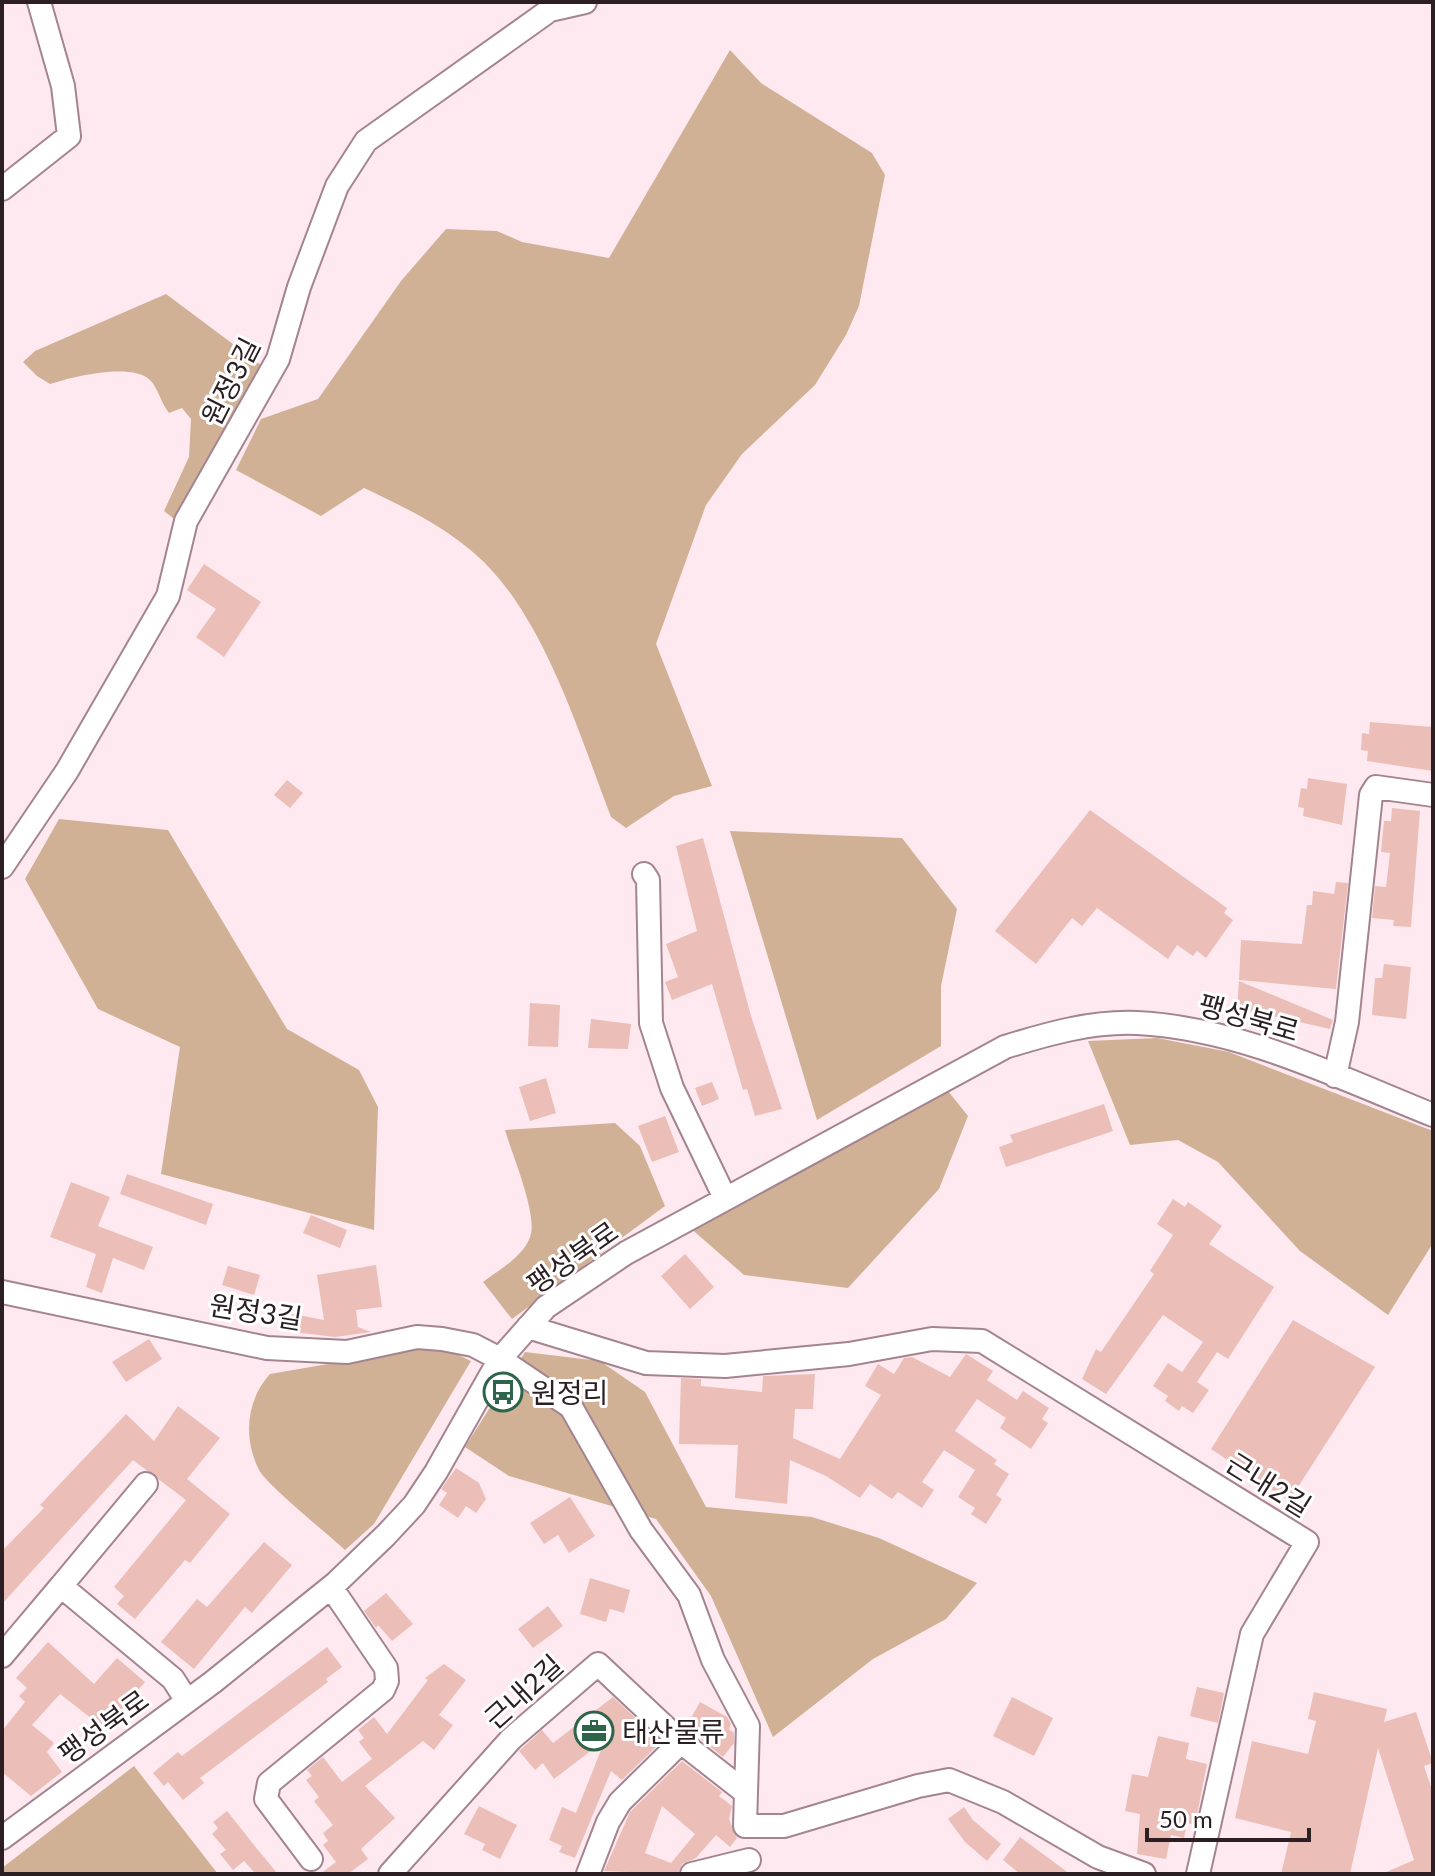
<svg xmlns="http://www.w3.org/2000/svg" width="1435" height="1876" font-family="Lato,'Noto Sans KR',sans-serif">
  <style>
    .forest { fill: #d1b196 }
    .building { fill: #ebbeb7; fill-rule: evenodd }
    .lines { fill: none; stroke-linecap: round; stroke-linejoin: round }
    .minor-casing { stroke: #a4848f; stroke-width: 26 }
    .minor { stroke: #fff; stroke-width: 22 }
    .labels { text-anchor: middle; dominant-baseline: central; stroke-width: 6; stroke-linejoin: round; paint-order: stroke }
    .street-label { font-size: 28px; fill: #2b1f23; stroke: #fff }
    .poi-label { font-size: 28px; fill: #2b1f23; stroke: #fff; text-anchor: start }
  </style>
  <rect width="100%" height="100%" fill="#fee9f0"/>
  <path class="forest" d="M730,50L761,83L872,153L885,175L859,306L846,335L815,385L742,454L706,505L656,644L712,786L674,796L626,828L611,817C579,734 543,612 474,553C442,525 402,506 364,488L321,516L236,470L261,419L318,399L401,281L446,229L497,231L522,242L609,258Z
    M166,294L261,365L178,522L164,511L189,457L191,419L182,408L169,413C161,403 158,388 150,380C131,362 72,377 50,384L37,376L23,362L35,351Z
    M59,819L168,830L287,1029L359,1070L378,1107L374,1230L161,1174L180,1047L98,1009L25,879Z
    M730,831L902,838L957,909L941,986V1046L817,1120Z
    M1157,1038L1229,1052L1433,1131V1243L1388,1315L1300,1251L1218,1162L1178,1140L1130,1145L1088,1041Z
    M944,1086L968,1116L939,1189L848,1288L744,1275L688,1226Z
    M615,1123L640,1146L665,1206L512,1319L483,1282C500,1269 525,1256 531,1234C536,1210 512,1154 505,1130Z
    M438,1345L471,1361L374,1524L345,1550C328,1534 268,1486 259,1470C243,1439 246,1400 270,1374Z
    M525,1352L600,1361L645,1392L706,1507L812,1517L879,1538L977,1583L946,1619L873,1659L773,1737L711,1596L656,1519L509,1476L465,1447Z
    M134,1766L218,1874H2V1868Z"/>
  <path class="building" d="M204,564L261,602L224,657L196,637L216,609L187,590Z
    M1370,722L1433,727V771L1367,761L1368,751L1361,750L1362,733L1369,734Z
    M1308,778L1347,784L1342,825L1303,816L1304,808L1298,807L1301,788L1307,789Z
    M287,780L303,793L290,808L274,795Z
    M1392,808L1420,811L1411,927L1393,926L1394,920L1372,918L1375,886L1386,887L1390,853L1381,852L1384,821H1391Z
    M1090,810L1227,908L1224,913L1233,920L1206,958L1197,951L1193,956L1177,945L1168,959L1097,908L1082,926L1072,918L1036,964L995,931Z
    M703,838L751,1016L782,1109L755,1116L747,1089L743,1090L712,984L672,1000L665,982L678,977L666,944L697,931L676,846Z
    M1336,882L1348,883L1336,989L1239,980L1241,940L1302,944L1307,905H1312L1313,891L1334,894Z
    M1384,964L1411,967L1406,1019L1372,1015L1375,978H1382Z
    M1239,981L1333,1020L1330,1029L1237,1008Z
    M530,1003L560,1005L558,1047L528,1046Z
    M591,1019L631,1024L628,1049L588,1048Z
    M546,1078L556,1113L530,1121L519,1087Z
    M712,1082L719,1099L702,1106L695,1088Z
    M1104,1104L1113,1131L1006,1167L999,1147L1013,1142L1010,1135Z
    M665,1116L679,1152L652,1162L638,1126Z
    M127,1174L213,1204L206,1225L120,1194Z
    M71,1182L110,1197L98,1226L153,1247L144,1270L113,1258L102,1293L86,1287L96,1254L50,1237Z
    M1173,1199L1185,1207L1188,1202L1222,1226L1209,1244L1274,1287L1228,1359L1217,1352L1197,1382L1209,1390L1193,1413L1182,1406L1179,1411L1165,1401L1168,1396L1153,1386L1168,1363L1182,1372L1203,1342L1163,1315L1106,1394L1082,1379L1096,1349L1101,1352L1154,1274L1150,1271L1173,1235L1157,1224Z
    M311,1215L347,1230L340,1248L303,1233Z
    M685,1254L714,1287L690,1309L661,1276Z
    M376,1265L382,1307L356,1310L358,1327L371,1332L335,1337L285,1331L288,1313L324,1320L317,1275Z
    M228,1266L260,1275L254,1295L222,1285Z
    M1293,1320L1375,1367L1289,1501L1211,1449Z
    M149,1339L162,1359L126,1382L112,1362Z
    M966,1354L993,1371L987,1380L1017,1400L1023,1391L1049,1408L1042,1419L1048,1423L1031,1449L1000,1428L1006,1418L977,1399L955,1431L997,1460L994,1464L1009,1474L996,1495L1002,1499L986,1524L971,1514L975,1508L958,1497L975,1470L944,1450L922,1482L934,1490L922,1508L898,1492L892,1499L870,1484L860,1498L826,1476L790,1460L787,1504L735,1498L738,1445L679,1444L681,1378L701,1379V1386L762,1392L763,1376L815,1374L813,1409H795L793,1438L840,1459L881,1395L865,1386L878,1364L894,1374L904,1358L912,1357L950,1377Z
    M178,1406L220,1438L187,1479L230,1514L190,1563L185,1560L135,1619L117,1604L124,1596L114,1587L186,1500L133,1460L2,1604V1551L44,1508L40,1505L126,1414L154,1441Z
    M456,1468L479,1483L486,1499L476,1513L466,1506L458,1518L439,1505L447,1493L441,1489Z
    M570,1497L595,1536L569,1553L558,1535L544,1544L530,1523Z
    M264,1542L292,1565L252,1613L245,1607L194,1669L161,1642L197,1599L207,1607Z
    M590,1578L630,1590L624,1613L610,1609L606,1622L580,1614Z
    M386,1593L413,1624L392,1641L378,1625L376,1628L364,1611Z
    M548,1606L563,1626L533,1648L518,1629Z
    M48,1642L94,1684L117,1658L145,1682L105,1729L60,1694L32,1725L54,1743L47,1752L62,1772L31,1796L2,1772V1731L25,1702L19,1696L27,1688L16,1678Z
    M327,1647L342,1667L326,1679L328,1682L200,1778L204,1783L183,1800L168,1782L164,1786L153,1773L178,1752L182,1756Z
    M444,1664L466,1680L439,1715L453,1725L434,1750L423,1741L365,1786L395,1818L361,1849L368,1859L348,1874H320L336,1862L323,1845L328,1841L323,1833L333,1825L314,1801L319,1797L306,1780L312,1776L307,1770L323,1757L342,1782L372,1759L359,1742L364,1738L358,1730L374,1717L387,1734L428,1680L425,1678Z
    M1197,1687L1224,1693L1218,1723L1190,1716Z
    M1314,1692L1387,1709L1384,1722L1416,1712L1433,1763L1424,1766L1433,1793V1874H1382L1414,1860L1378,1748L1350,1874H1281L1291,1832L1235,1818L1252,1741L1308,1754L1316,1721L1308,1719Z
    M613,1697L661,1742L622,1780L611,1771L575,1858L559,1852L562,1846L549,1840L562,1807L576,1813L605,1740L554,1779L543,1763L535,1770L519,1751L542,1730L553,1743Z
    M1012,1697L1053,1718L1034,1756L993,1736Z
    M700,1702L727,1717L731,1724L729,1729L734,1733V1743L723,1757L686,1727Z
    M1158,1736L1189,1743L1186,1759L1207,1764L1195,1825L1187,1823L1184,1838L1171,1835L1166,1859L1137,1854L1140,1814L1125,1811L1132,1774L1148,1777Z
    M682,1761L722,1792L719,1796L732,1806L729,1819L737,1838L730,1847L716,1835L696,1858L682,1864L678,1874L604,1871L630,1812ZM662,1806L695,1834L671,1863L645,1853Z
    M479,1806L517,1825L500,1859L482,1850L485,1844L464,1834Z
    M964,1807L973,1820L1001,1844L987,1861L965,1842L948,1819Z
    M227,1811L258,1850L278,1874H256L244,1861L233,1870L220,1854L226,1850L212,1834L218,1828L213,1822Z
    M1020,1837L1070,1874H1020L1003,1860Z"/>
  <g class="lines">
    <g class="minor-casing">
      <path id="minor" d="M2,189L69,136L63,86L39,2
        M2,867L67,771L168,596L186,521L278,359L299,287L337,186L366,141L550,10L585,2
        M644,874L648,880L651,1023L672,1088L725,1198
        M1335,1076L1347,1022L1371,795L1376,787L1433,795
        M2,1292L267,1348L347,1352L417,1337L442,1339L473,1345L500,1359L571,1407L641,1530L689,1595L713,1660L748,1726L745,1826H784L918,1786L949,1780L1003,1802L1098,1857L1144,1874
        M528,1327L646,1363L725,1366L849,1354L932,1339L982,1341L1307,1542L1252,1634L1198,1874
        M61,1586L146,1484
        M2,1656L61,1586L173,1679L187,1701
        M2,1838L213,1682L336,1583L386,1535L414,1505L436,1472L500,1359L546,1307L626,1253L1005,1047C1047,1034 1092,1021 1137,1023C1240,1028 1338,1077 1433,1115
        M311,1859L266,1799L269,1783L383,1690L387,1681L386,1668L331,1587
        M390,1874L511,1739L598,1664L681,1742L745,1792
        M588,1874L608,1822L620,1802L681,1742
        M692,1874L749,1860"/>
    </g>
    <use href="#minor" class="minor"/>
  </g>
  <defs>
    <g id="bus-ring" transform="scale(2)"><circle r="9.5" fill="#fff" stroke="#2e644a" stroke-width="1.5"/><path d="M-5-6H5V4H4V6H2V4H-2V6H-4V4H-5ZM-3.5-4V0h7V-4ZM-3.5 1.2v1.5H-2V1.2ZM2 1.2v1.5H3.5V1.2Z" fill="#2e644a"/></g>
    <g id="office-ring" transform="scale(2)"><circle r="9.5" fill="#fff" stroke="#2e644a" stroke-width="1.5"/><path d="M-6-3h4V-5.5h4V-3h4V5H-6ZM-1-4.5V-3h2v-1.5ZM-6 0V1H6V0Z" fill="#2e644a"/></g>
  </defs>
  <g fill-rule="evenodd">
    <use href="#bus-ring" x="503" y="1392"/>
    <use href="#office-ring" x="594" y="1731"/>
  </g>
  <g class="labels">
    <g class="street-label">
      <text transform="translate(230 381) rotate(-63)">원정3길</text>
      <text transform="translate(1249 1017) rotate(16)">팽성북로</text>
      <text transform="translate(572 1257) rotate(-35)">팽성북로</text>
      <text transform="translate(256 1311) rotate(9)">원정3길</text>
      <text transform="translate(1269 1484) rotate(32)">근내2길</text>
      <text transform="translate(523 1691) rotate(-42)">근내2길</text>
      <text transform="translate(103 1726) rotate(-36)">팽성북로</text>
    </g>
    <g class="poi-label">
      <text x="531" y="1392">원정리</text>
      <text x="622" y="1731">태산물류</text>
    </g>
  </g>
  <rect width="1435" height="1876" fill="none" stroke="#2b1f23" stroke-width="8"/>
  <path d="M1147 1828v12h162v-12" fill="none" stroke="#2b1f23" stroke-width="4"/>
  <text x="1159" y="1828" font-size="24" fill="#2b1f23" stroke="#ffffff" stroke-width="6" paint-order="stroke">50 m</text>
</svg>
